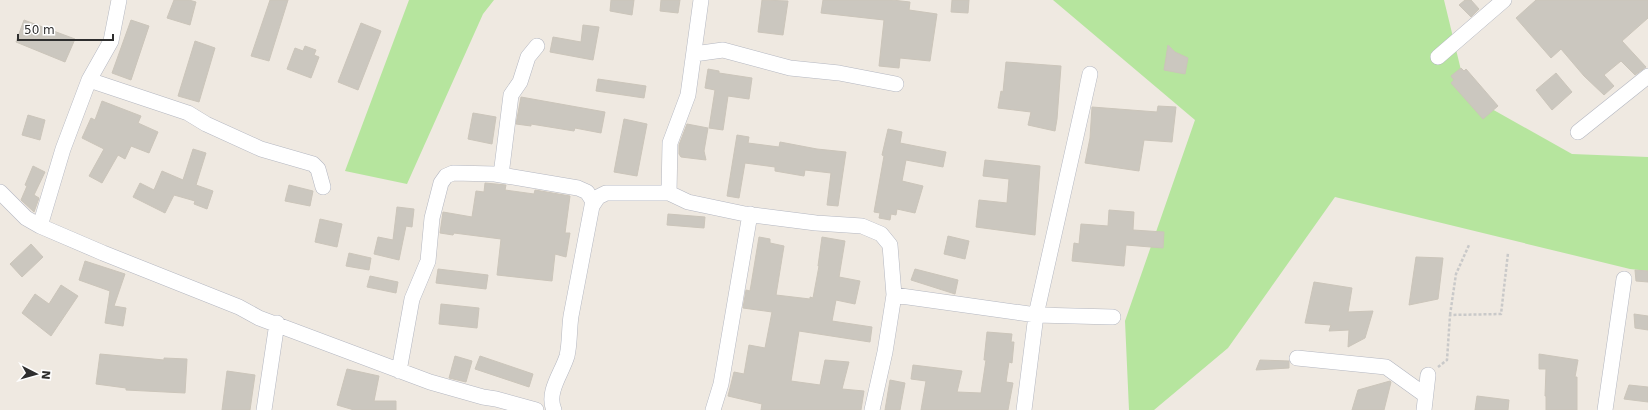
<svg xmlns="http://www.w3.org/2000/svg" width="1648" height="410" font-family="'DejaVu Sans',sans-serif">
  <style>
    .green { fill: #b6e59e }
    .building { fill: #cbc7bf; stroke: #cbc5ba }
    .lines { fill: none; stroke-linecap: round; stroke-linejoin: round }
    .minor-casing { stroke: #b4b7c1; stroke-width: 16 }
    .path { stroke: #c9c9c9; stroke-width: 2.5; stroke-dasharray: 3 2; stroke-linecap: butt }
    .minor { stroke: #fff; stroke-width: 15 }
  </style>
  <rect width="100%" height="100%" fill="#efe9e1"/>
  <path class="green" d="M409,0H494L483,14L407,184L345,171Z
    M1053,0H1444L1467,95L1572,154L1648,157V271L1630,269L1335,197L1228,348L1154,410H1129L1125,321L1195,120Z"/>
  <path class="building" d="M174,0H189L196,2L190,25L167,18Z
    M270,0H288L269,61L251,56Z
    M611,0H634L632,15L610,11Z
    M661,0H680L678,13L660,11Z
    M762,0L788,1L783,35L758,32Z
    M823,0H892L910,2L909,10L937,14L930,61L900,58L899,68L879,66L884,20L821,13Z
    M952,0H969L968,13L951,12Z
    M1465,0H1471L1479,9L1471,17L1459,5Z
    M1536,0H1648V18L1622,41L1646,67L1635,75L1621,61L1604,75L1614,86L1604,95L1584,76L1561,49L1551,58L1516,18Z
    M24,20L75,39L65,62L16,42Z
    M131,20L149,26L131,80L112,73Z
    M361,23L381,31L358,90L338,82Z
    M583,25L599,27L593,60L550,52L553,37L581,42Z
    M195,41L215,48L199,102L178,96Z
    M1168,45L1175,52L1188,58L1185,74L1164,70Z
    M305,46L316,50L314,55L319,57L311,78L287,69L295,48L303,51Z
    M1006,62L1061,66L1057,119L1055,131L1028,125L1031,112L998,108L1001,91L1003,92Z
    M1461,68L1464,71L1466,69L1498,106L1483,119L1451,83L1454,80L1451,76Z
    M708,69L719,71V73L752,78L749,99L728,96L723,130L709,128L715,90L705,88Z
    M1556,73L1572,92L1552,110L1536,90Z
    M598,79L646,86L644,98L596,91Z
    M521,97L605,112L601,133L575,128L574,131L531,124V126L516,124Z
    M102,101L141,116L138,123L158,132L149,153L131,146L125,159L118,155L102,183L89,176L104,149L82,138L91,118L95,120Z
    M1158,106L1176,107L1172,142L1144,140L1139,171L1085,163L1090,138L1092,107L1157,112Z
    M473,113L496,117L492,144L468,139Z
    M28,115L45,120L40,140L22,135Z
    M624,119L647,124L637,176L614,172Z
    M687,124L708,128L704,151L706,160L681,157L679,154V145Z
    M888,129L902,132L900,143L946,152L943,167L906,160L902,181L923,186L915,213L897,209L896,215L891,214L890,220L879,218L880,213L874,212L884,156L882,155Z
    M737,135L749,137L748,143L779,147L780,142L817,149L846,152L838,206L827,205L831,173L805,170L804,176L775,171V167L745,163L739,198L727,196Z
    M193,149L206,153L196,185L213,191L207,209L194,204L195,201L174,195L165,213L133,197L140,183L154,190L162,171L183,180Z
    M985,160L1040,166L1035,235L976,227L979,200L1007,203L1009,179L983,176Z
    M33,166L45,172L34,195L39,198L34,212L21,200L27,186L25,185Z
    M485,183L506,185L505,190L534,194L535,190L570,196L565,233H570L566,257L555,254L552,281L497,275L501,239L454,233L453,235L440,233L443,212L472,217L476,191L484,192Z
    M289,185L313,191L310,206L285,201Z
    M397,207L414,209L412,227L406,226L399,260L374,254L378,237L393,240Z
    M1109,210L1134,212L1133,230L1164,232L1163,248L1126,245L1124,266L1072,261L1074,243L1079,244L1081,224L1108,226Z
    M668,214L705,217L704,228L667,225Z
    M320,219L342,224L337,247L315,242Z
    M948,236L969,241L965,259L944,254Z
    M759,237L770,239V243L784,246L776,295L810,299V297L813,298L819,266H818L822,237L845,241L839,277L860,281L855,304L836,300L832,321L872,327L870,342L799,331L791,381L820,385L825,360L849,362L842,389L864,391L861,410H761L762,404L728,396L734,372L744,374L749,345L765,348L772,312L743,308L746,290L750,291Z
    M31,244L43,257L22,277L10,264Z
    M349,253L371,258L369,270L346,266Z
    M1416,257L1443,258L1438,299L1409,305Z
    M85,261L125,274L114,306L126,308L123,326L105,323L110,291L79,280Z
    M438,269L488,275L486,289L436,283Z
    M915,269L958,280L955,294L911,280Z
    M1635,270L1648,271V282L1636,281Z
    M370,276L398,282L396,293L367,287Z
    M1314,282L1352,288L1348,312L1373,311L1365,338L1348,347L1349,330L1329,331L1331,325L1305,323Z
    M61,285L78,296L51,336L22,313L35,294L49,304Z
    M441,304L479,308L477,328L439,324Z
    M1634,314L1648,316V330L1635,328Z
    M987,332L1012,334L1011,342H1014L1012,363L1009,362L1006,382L1013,383L1008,410H921L926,381L911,379L913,365L962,371L957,392L981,393L986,360H984Z
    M100,354L164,360V358L187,359L185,393L126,390V388L96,384Z
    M1539,354L1578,360L1575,377H1577V410H1546V396H1545L1546,369H1539Z
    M455,356L472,361L466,382L449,378Z
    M480,356L533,374L529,387L475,369Z
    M1260,360L1289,361V368L1256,370Z
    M347,369L379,376L374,401H396V410H354L337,405Z
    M227,371L255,375L250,410H222Z
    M890,380L905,383L900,410H885Z
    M1390,381L1391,382L1384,410H1352L1358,390Z
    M1629,385L1648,387V402L1624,399Z
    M1477,396L1509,400L1508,410H1475Z"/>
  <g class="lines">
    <g class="minor-casing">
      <path id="minor" d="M694,54L723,50L790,68L839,73L896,84
        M1438,57L1504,0
        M89,80L188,113L206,124L261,149L313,164L318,169L323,187
        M1578,132L1648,76
        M501,175L511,95L520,82L528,57L537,46
        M0,192L26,218L40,226L103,253L239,307L259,318L430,382L483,397L496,399L536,410
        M669,193L670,143L688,95L701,0
        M40,226L63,149L89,80L111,41L119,0
        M894,295L1036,315L1113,317
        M1297,358L1386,367L1425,395
        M399,371L412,299L428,261L432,218L441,183L446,176L453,173L495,174L578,188L587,192L594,203
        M264,410L277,323
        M554,410C546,392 562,373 567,356C570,343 569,329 571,316C578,279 585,243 592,206L598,197L606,193H669L688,202L745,214L816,223L862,226L881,234L890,245L894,295L885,352L872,410
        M713,410L721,384L750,214
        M1024,410L1036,315L1090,74
        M1424,410L1428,375
        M1605,410L1624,279"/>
    </g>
    <path class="path" d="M1450,315L1456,274L1469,245
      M1438,367L1447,360L1450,315L1501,314L1508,253"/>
    <use href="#minor" class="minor"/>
  </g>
  <g transform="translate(36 374) rotate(96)" stroke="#ffffff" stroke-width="3" paint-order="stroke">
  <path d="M0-3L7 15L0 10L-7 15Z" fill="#2e2e2e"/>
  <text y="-6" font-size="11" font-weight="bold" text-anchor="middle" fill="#2e2e2e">N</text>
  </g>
  <path d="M18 34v6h95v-6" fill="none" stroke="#2e2e2e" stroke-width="2"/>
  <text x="24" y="34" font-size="12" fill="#2e2e2e" stroke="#ffffff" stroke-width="3" paint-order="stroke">50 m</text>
</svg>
